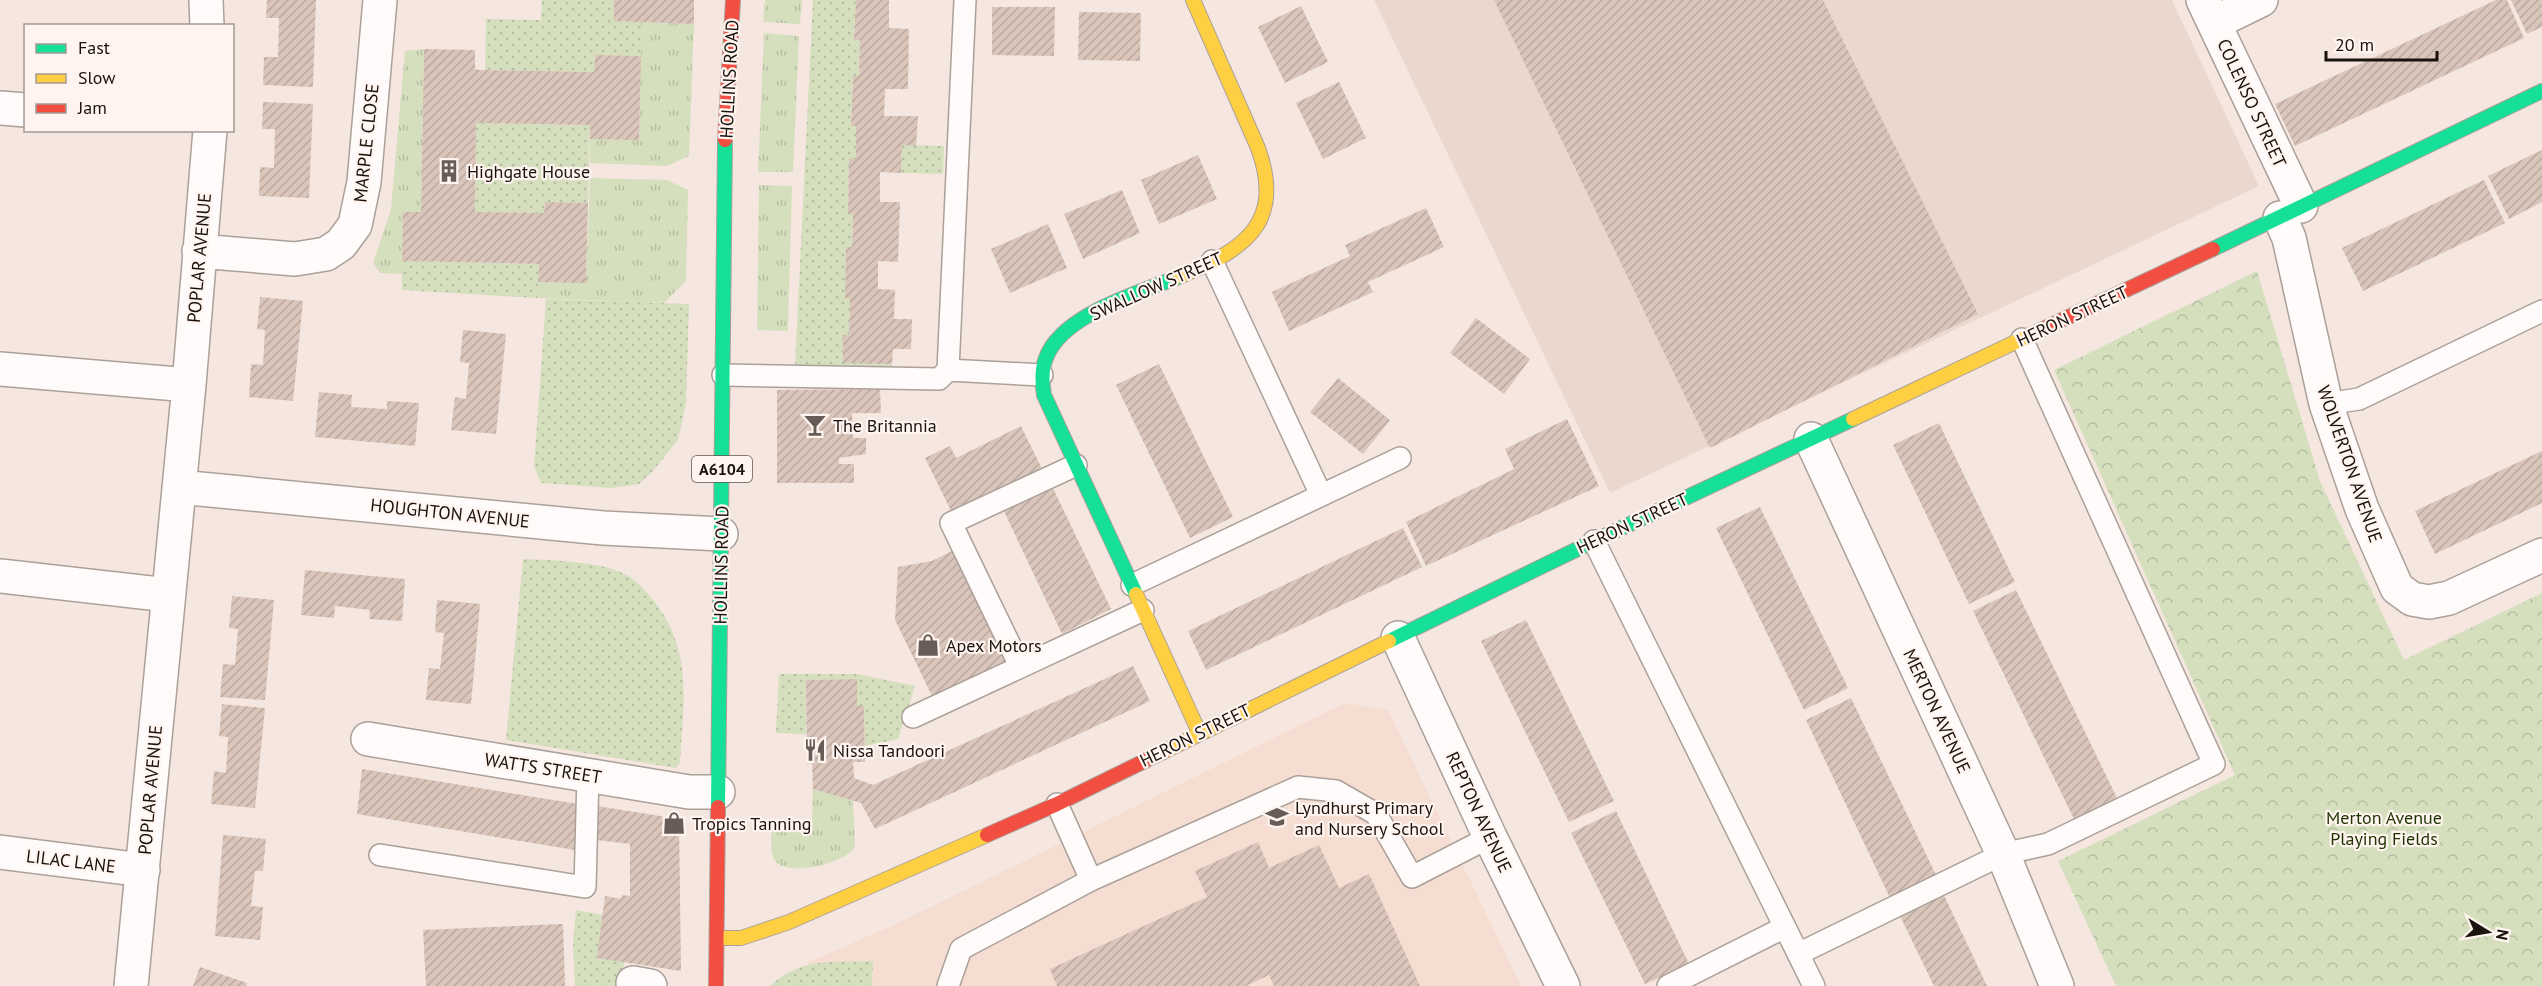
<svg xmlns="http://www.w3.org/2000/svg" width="2542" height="986" font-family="'PT Sans',sans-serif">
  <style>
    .commercial { fill: #ead8cf }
    .built { fill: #f5ddd1 }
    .grass { fill: url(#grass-tufts) }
    .park { fill: url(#park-crowns) }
    .garden { fill: url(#garden-dots) }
    .building { fill: url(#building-hatch) }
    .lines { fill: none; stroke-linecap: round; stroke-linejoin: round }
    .lane-casing { stroke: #aba09a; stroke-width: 24 }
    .street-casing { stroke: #aba09a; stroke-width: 36 }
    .fast-casing { stroke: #aba09a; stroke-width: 16 }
    .slow-casing { stroke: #aba09a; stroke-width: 16 }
    .jam-casing { stroke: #aba09a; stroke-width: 16 }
    .lane { stroke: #fefbfa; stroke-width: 21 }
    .street { stroke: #fefbfa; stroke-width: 33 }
    .fast { stroke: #16e098; stroke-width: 14 }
    .slow { stroke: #ffcf43; stroke-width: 14 }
    .jam { stroke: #f24e42; stroke-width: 14 }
    .labels { text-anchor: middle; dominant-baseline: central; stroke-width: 4.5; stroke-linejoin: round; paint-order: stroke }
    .shield { fill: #fff4ef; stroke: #5f5651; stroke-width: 1.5 }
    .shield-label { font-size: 16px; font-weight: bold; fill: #1a120d }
    .street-label { font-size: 18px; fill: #1a120d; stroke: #fff4ef }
    .poi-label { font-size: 18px; fill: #1a120d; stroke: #fff4ef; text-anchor: start }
    .park-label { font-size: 18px; fill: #1c3300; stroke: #fff4ef }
  </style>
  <defs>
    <pattern id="grass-tufts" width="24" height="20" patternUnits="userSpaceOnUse" patternTransform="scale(1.5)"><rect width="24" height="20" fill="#d5dfbe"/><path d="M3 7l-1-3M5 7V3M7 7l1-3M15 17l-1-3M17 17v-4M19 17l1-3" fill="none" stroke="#b6bea2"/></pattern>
    <pattern id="park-crowns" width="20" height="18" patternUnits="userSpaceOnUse" patternTransform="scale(1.5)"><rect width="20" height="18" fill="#d5dfbe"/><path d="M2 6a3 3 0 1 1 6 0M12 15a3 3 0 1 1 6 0" fill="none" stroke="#b6bea2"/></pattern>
    <pattern id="garden-dots" width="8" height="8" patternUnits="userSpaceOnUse" patternTransform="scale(1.5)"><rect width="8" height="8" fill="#d5dfbe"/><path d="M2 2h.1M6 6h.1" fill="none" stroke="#b6bea2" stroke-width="1.8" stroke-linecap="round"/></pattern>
    <pattern id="building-hatch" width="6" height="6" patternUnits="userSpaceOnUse" patternTransform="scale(1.5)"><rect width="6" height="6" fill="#dac5ba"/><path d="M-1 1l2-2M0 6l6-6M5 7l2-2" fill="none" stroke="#baa89f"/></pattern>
  </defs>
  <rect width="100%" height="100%" fill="#f5e7df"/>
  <path class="commercial" d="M1374,0H2172L2259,186L1610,493Z"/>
  <path class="built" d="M1345,703L1388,710L1521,986H872L873,961L805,964L896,924Z"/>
  <path class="grass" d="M765,0H802L800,24L763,22Z
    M641,22L694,24L689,156L667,166L590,163V139H639Z
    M764,33L799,36L793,172H758Z
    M424,49L421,212H403L402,274L380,273L373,263L391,209L405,51Z
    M590,178L667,180L688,190L686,281L664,303L537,298L538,282H586Z
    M759,185L792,186L788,331L757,330Z
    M813,789L853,800L855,847C846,863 785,879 774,859C769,848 772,833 772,821L812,822Z"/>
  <path class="park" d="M2257,271L2320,481L2404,660L2542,593V986H2116L2058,861L2235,775L2054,370Z"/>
  <path class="garden" d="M542,0H614L615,21L641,22V56L595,55L594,72L485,70L486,19L541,20Z
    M813,0H856L854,39L860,40L859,76L853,77L851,125L856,126V159H849L848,213L853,214L849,335L843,336V362L892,364V368L795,366Z
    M476,123L590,125L588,203L545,202L544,213L475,212Z
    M902,145L944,146L943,174L901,173Z
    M402,261L539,264L537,298L402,290Z
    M546,299L689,304L686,402L678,440L653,471L639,484L612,488L541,483L534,466Z
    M523,559C552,560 581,561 609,568C628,573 642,585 653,600C694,651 683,702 680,763L676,768L506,740Z
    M779,674H857L915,686L898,739L865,746L864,706H857L856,679L806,680V734L776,733Z
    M576,910L603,915L624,962L621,986H575L573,942Z
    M873,961L872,986H770C803,956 831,963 873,961Z"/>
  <path class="building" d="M267,0H316L313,87L263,85L264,57H278L279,18H266Z
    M614,0H694V24L614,21Z
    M856,0H889V28L909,29L908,89H885L884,116H918L916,146L902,145L901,173L880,172V202H900L898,262L878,261V289L895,290L894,319H912L911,349H893L892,364L843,363V335H849L850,298H845L846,247H852L853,214H848L849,159H856V126H851L853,76H859L860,40H854Z
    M1494,0H1823L1978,314L1710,448Z
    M2496,0H2507L2524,38L2295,146L2275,104Z
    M2511,0H2542V27L2527,34Z
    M1301,6L1328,62L1285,83L1258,27Z
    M992,7H1055L1054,56L992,55Z
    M1079,12L1141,13L1140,61L1078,60Z
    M424,49L475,50V69L480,70L594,72L595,55L641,56L639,140L590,139V125L476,123L475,212L544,213L545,202L588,203L586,283L538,282L539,264L402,261L403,212H421Z
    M1339,82L1366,138L1323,159L1296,103Z
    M263,102L313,104L309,198L259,196L260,167L274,168L275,129H262Z
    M2542,150V202L2509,219L2488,176Z
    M1198,155L1217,199L1159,224L1141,180Z
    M2484,180L2505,223L2363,291L2342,248Z
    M1122,190L1140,233L1083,259L1064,214Z
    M1426,208L1444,247L1368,282L1373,292L1289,331L1272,292L1350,256L1345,245Z
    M1048,224L1067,268L1010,293L991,249Z
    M260,297L303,301L293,401L249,397L251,364L263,365L265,330L257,329Z
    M1476,318L1530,359L1504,394L1450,353Z
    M463,330L506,334L496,434L451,430L455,397L466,399L469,363L460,362Z
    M1159,364L1233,517L1190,538L1116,385Z
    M1338,378L1390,420L1363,454L1310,412Z
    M880,389L881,413H852L853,438H866V454L839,458V464H854V483H777V390Z
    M319,392L352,395L351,407L387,409V401L419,403L415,446L315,437Z
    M1567,419L1599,486L1426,566L1406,522L1514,469L1505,449Z
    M1939,423L2015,582L1969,604L1893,445Z
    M1021,426L1043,471L953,515L925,458L950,446L956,458Z
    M2542,451V503L2435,554L2415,511Z
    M1051,484L1111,609L1062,634L1002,507Z
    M1760,507L1848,688L1804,710L1716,528Z
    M1403,528L1422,567L1206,670L1188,631Z
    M956,549L1012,662L933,698L895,620L898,567L932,561Z
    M305,570L405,579L402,621L369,619L370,610L335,606L334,618L301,615Z
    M2016,590L2117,798L2074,819L1973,611Z
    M232,596L274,600L265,700L220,697L223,664L235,665L238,629L229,628Z
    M437,600L480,604L471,704L426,700L429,668L440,669L444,633L435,632Z
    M1526,620L1614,801L1569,822L1481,641Z
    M1133,666L1150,701L875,829L861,803L813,789L812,763L807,764L806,680L857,679V706H864L865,762H853L854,778L873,785Z
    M1851,698L1936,875L1890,898L1806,720Z
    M222,704L265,708L255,808L211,804L214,771L226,773L228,737L219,736Z
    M362,769L578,804L575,850L357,814Z
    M597,806L679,819L681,971L597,958L605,896L621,899L622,895L630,896V844L596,840Z
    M1616,811L1689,964L1645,984L1571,833Z
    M223,835L266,839L263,871H255L251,906L263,907L260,940L215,936Z
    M1258,842L1269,868L1319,845L1339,888L1369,874L1420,986H1274L1269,975L1246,986H1057L1050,969L1207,897L1195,871Z
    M1943,893L1987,986H1934L1899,914Z
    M563,924L565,986H426L423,930Z
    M200,967L247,983L246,986H193Z"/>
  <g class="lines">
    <g class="lane-casing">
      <path id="lane" d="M965,0L948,370L1042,375
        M1212,261L1321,495
        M723,375L939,379L948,370
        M2326,404L2359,399L2542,311
        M1594,541L1814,986
        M1132,585L1400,458
        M1020,666L951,523L1076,465
        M913,717L1143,610
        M1057,804L1091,880L1298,787L1336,791L1376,814L1412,877L1490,837
        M380,855L585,887L588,775
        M1798,954L2003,854L2048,844L2214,764L2022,339
        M948,986L961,949L1091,880
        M1668,986L1785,927"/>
    </g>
    <g class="street-casing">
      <path id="street" d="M206,0L207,26
        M2203,0L2301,206
        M2214,23L2261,0
        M0,108L26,110
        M2280,218L2289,238L2326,404L2362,509L2397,588L2412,599L2429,602L2449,598L2542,555
        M199,251L295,259L326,254L341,244L355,225L364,182L380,0
        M0,369L189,385
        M1811,439L2003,854L2057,986
        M179,487L603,528L721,534
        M0,576L168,595
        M1398,638L1490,837L1563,986
        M368,739L689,792H718
        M0,852L143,870
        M633,983L650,986
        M131,986L189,385L210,130"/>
    </g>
    <g class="fast-casing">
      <path id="fast" d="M2213,249L2542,91
        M1136,594L1044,395C1042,383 1041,370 1046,358C1062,314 1142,292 1181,276
        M1389,641L1594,541L1853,419
        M718,807L725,140"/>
    </g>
    <g class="slow-casing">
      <path id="slow" d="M1181,276C1245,249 1285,223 1258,148L1193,0
        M1853,419L2043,329
        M1136,594L1199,732
        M1163,752L1389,641
        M717,938H741L789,922L987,835"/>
    </g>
    <g class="jam-casing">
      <path id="jam" d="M725,140L733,0
        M2043,329L2213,249
        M987,835L1057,804L1163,752
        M716,986L718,807"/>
    </g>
    <use href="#lane" class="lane"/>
    <use href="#street" class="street"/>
    <use href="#fast" class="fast"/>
    <use href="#slow" class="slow"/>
    <use href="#jam" class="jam"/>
  </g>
  <defs>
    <g id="building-bare" transform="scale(1.8)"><path d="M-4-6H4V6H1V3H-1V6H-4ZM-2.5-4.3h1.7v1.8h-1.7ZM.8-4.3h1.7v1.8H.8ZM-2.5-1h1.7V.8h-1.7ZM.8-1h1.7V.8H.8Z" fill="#675d56" stroke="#fff4ef" stroke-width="2.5" paint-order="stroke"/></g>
    <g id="bar-bare" transform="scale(1.8)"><path d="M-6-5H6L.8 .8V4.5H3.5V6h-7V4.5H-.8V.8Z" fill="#675d56" stroke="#fff4ef" stroke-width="2.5" paint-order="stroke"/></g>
    <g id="shop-bare" transform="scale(1.8)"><path d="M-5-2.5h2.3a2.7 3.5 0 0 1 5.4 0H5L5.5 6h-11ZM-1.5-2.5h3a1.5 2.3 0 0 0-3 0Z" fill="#675d56" stroke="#fff4ef" stroke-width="2.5" paint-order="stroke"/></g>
    <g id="restaurant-bare" transform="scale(1.8)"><path d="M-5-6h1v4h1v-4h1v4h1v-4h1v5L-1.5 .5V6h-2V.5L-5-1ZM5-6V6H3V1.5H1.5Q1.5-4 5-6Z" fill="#675d56" stroke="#fff4ef" stroke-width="2.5" paint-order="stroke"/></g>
    <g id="school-bare" transform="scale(1.8)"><path d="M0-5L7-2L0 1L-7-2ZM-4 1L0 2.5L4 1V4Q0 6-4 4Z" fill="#675d56" stroke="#fff4ef" stroke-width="2.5" paint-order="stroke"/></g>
  </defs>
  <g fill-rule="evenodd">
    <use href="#building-bare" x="449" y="171"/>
    <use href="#bar-bare" x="815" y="425"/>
    <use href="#shop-bare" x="928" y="645"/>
    <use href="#restaurant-bare" x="815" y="750"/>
    <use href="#school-bare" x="1277" y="817"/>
    <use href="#shop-bare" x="674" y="823"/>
  </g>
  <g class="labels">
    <rect class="shield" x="692" y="456" width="60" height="26" rx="4.5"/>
    <g class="shield-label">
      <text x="722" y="469">A6104</text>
    </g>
    <g class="street-label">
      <text transform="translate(729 79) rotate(-87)">HOLLINS ROAD</text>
      <text transform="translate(2252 103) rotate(65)">COLENSO STREET</text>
      <text transform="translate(366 143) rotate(-84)">MARPLE CLOSE</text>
      <text transform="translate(199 258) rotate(-85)">POPLAR AVENUE</text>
      <text transform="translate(1156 286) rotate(-24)">SWALLOW STREET</text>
      <text transform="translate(2072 316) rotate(-25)">HERON STREET</text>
      <text transform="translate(2350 464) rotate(71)">WOLVERTON AVENUE</text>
      <text transform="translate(450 513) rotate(6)">HOUGHTON AVENUE</text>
      <text transform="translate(1632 523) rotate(-25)">HERON STREET</text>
      <text transform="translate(721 565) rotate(-89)">HOLLINS ROAD</text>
      <text transform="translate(1937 711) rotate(65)">MERTON AVENUE</text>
      <text transform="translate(1195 735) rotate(-26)">HERON STREET</text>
      <text transform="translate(543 768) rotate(9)">WATTS STREET</text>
      <text transform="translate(150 790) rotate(-85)">POPLAR AVENUE</text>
      <text transform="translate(1479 812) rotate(65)">REPTON AVENUE</text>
      <text transform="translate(71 861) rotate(7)">LILAC LANE</text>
    </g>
    <g class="poi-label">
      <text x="467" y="171">Highgate House</text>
      <text x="833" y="425">The Britannia</text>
      <text x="946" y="645">Apex Motors</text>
      <text x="833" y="750">Nissa Tandoori</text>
      <text x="1295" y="807">Lyndhurst Primary<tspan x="1295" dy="21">and Nursery School</tspan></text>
      <text x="692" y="823">Tropics Tanning</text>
    </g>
    <g class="park-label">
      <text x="2384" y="817">Merton Avenue<tspan x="2384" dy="21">Playing Fields</tspan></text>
    </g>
  </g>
  <rect x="24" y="24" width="210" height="108" fill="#fff4ef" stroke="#a39a95" stroke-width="1.5"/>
  <rect x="36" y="44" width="30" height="9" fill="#16e098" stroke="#a39a95" stroke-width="1.5"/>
  <text x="78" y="54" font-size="18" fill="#1a120d">Fast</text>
  <rect x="36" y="74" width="30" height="9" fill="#ffcf43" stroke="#a39a95" stroke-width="1.5"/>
  <text x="78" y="84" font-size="18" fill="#1a120d">Slow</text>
  <rect x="36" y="104" width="30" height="9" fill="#f24e42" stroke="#a39a95" stroke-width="1.5"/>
  <text x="78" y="114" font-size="18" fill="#1a120d">Jam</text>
  <g transform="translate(2488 932) rotate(101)" stroke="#fff4ef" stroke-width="4.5" paint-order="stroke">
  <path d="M0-4.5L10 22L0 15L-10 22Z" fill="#1a120d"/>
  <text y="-9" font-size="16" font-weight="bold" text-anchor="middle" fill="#1a120d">N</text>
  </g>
  <path d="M2326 51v9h111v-9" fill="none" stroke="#1a120d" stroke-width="3"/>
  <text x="2335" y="51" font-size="18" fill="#1a120d" stroke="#fff4ef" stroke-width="4.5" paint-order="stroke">20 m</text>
</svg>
